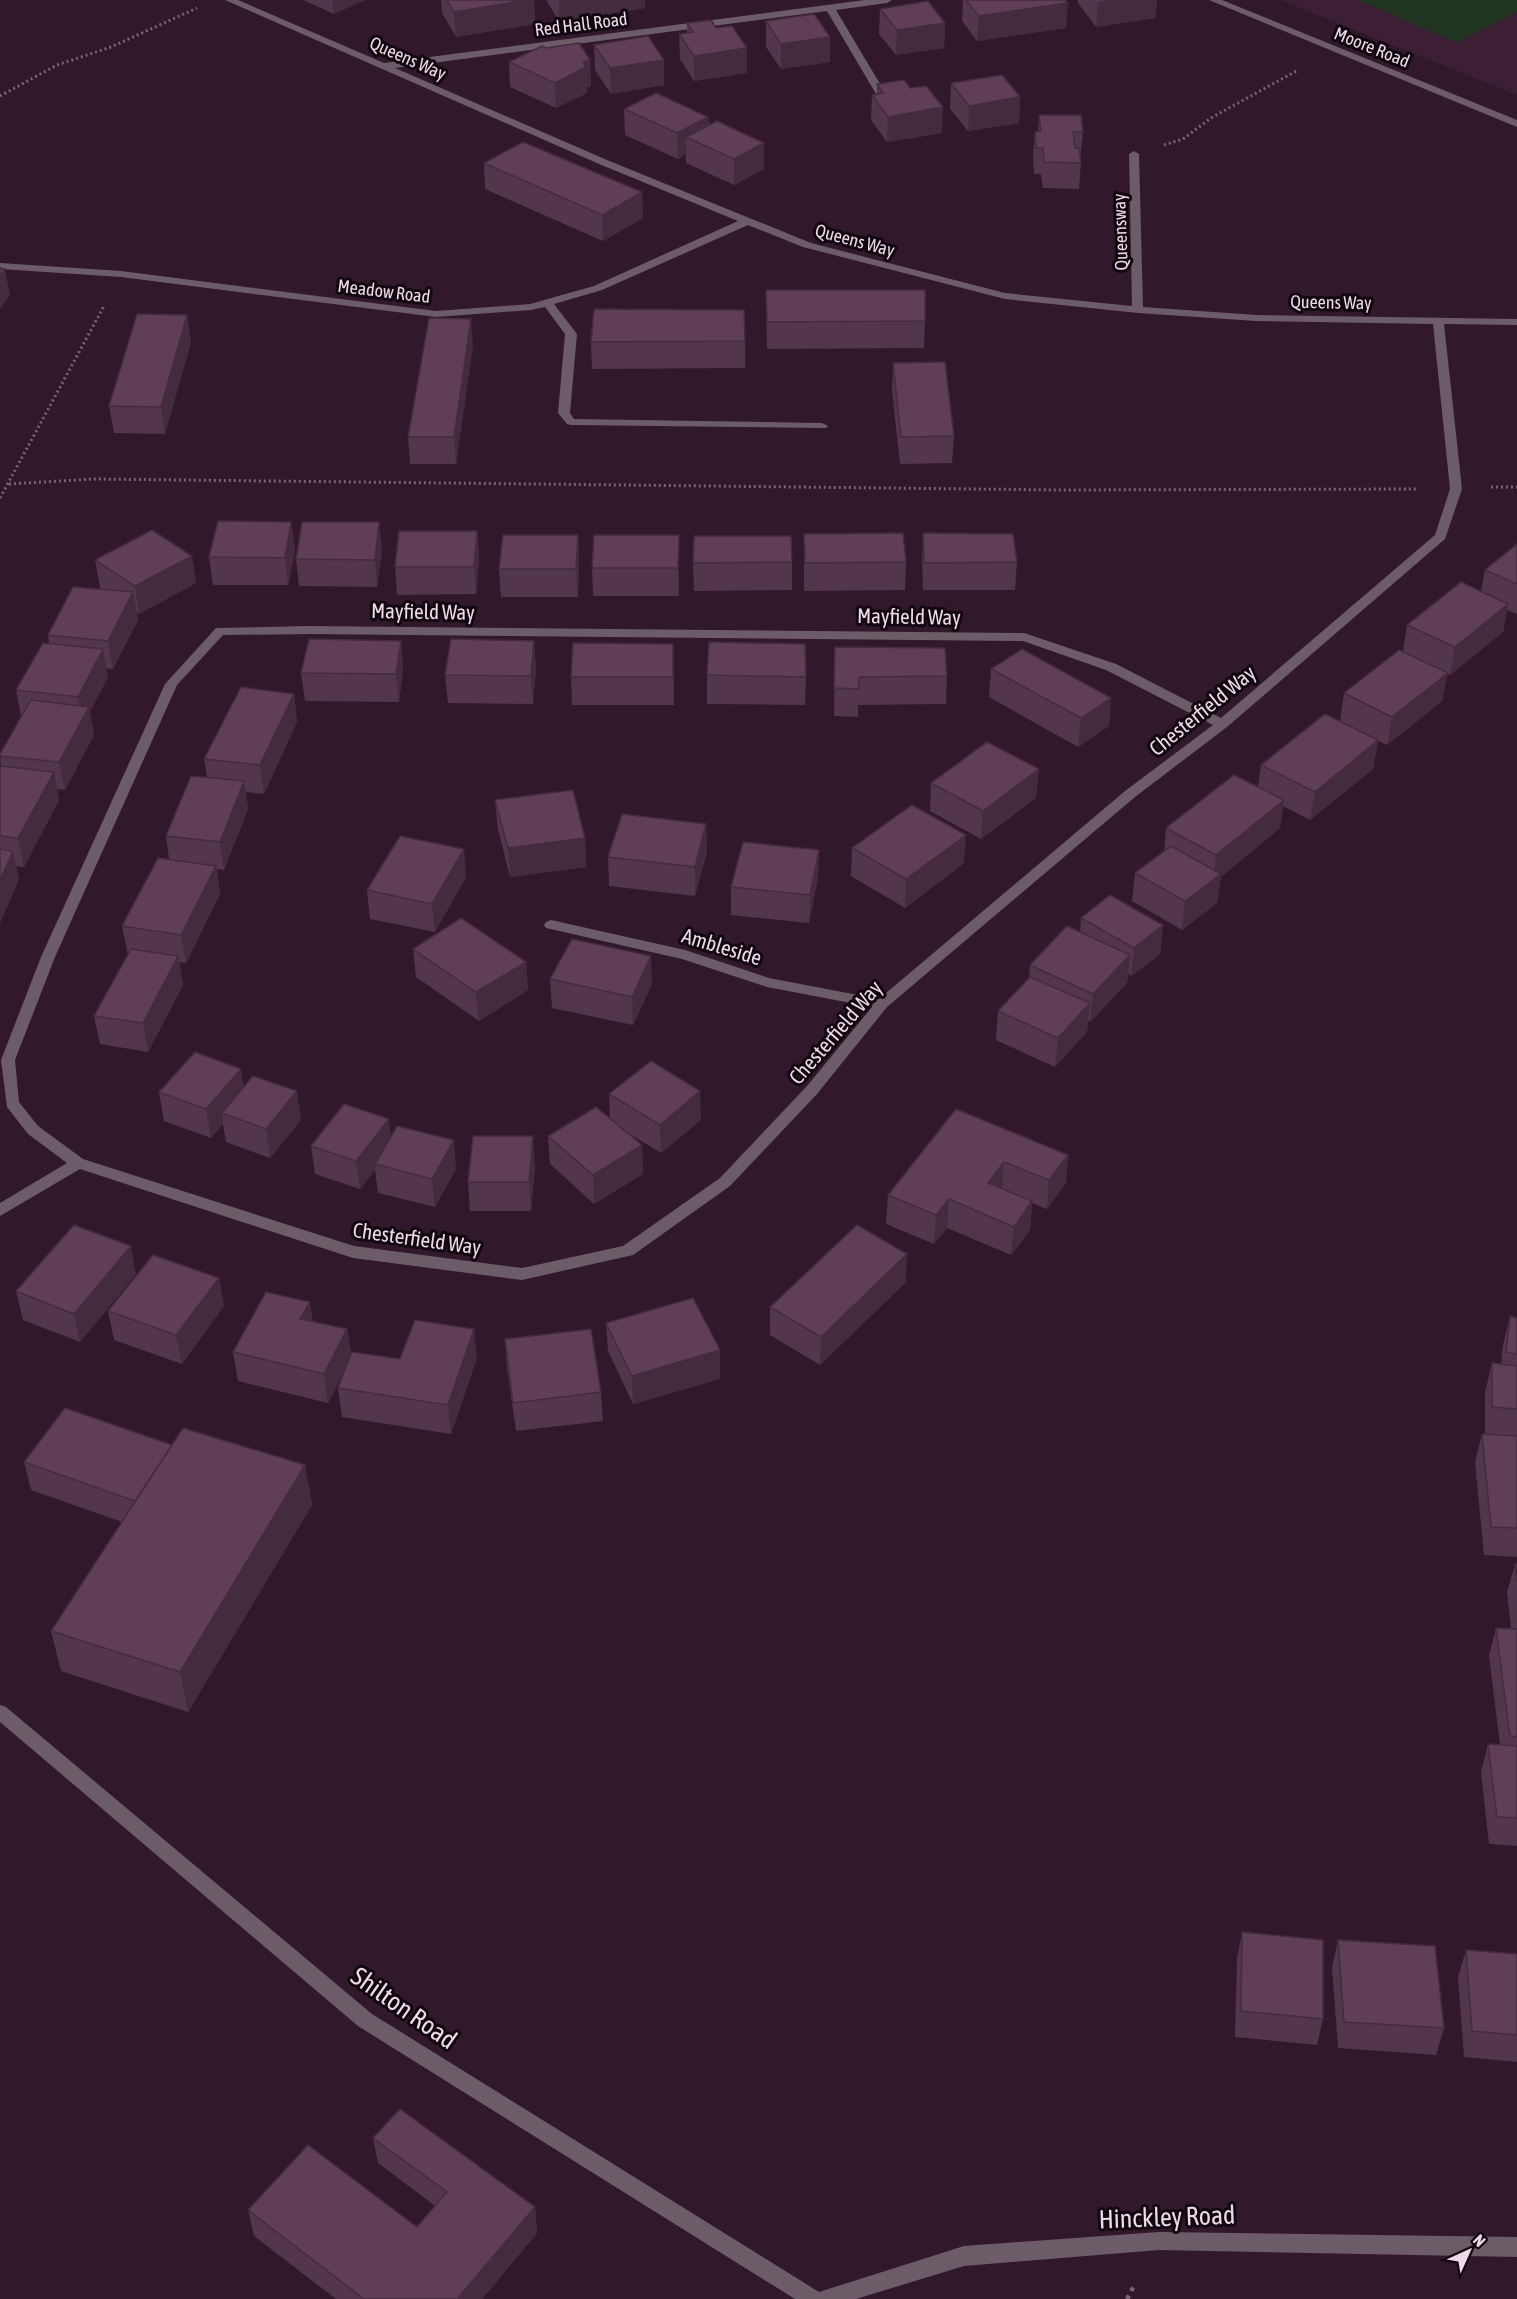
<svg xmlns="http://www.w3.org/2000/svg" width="1517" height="2299" font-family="'Asap Condensed',sans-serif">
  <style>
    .built { fill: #3d1f35 }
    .green { fill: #213522 }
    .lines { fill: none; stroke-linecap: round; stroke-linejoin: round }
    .path-far1 { stroke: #796474; stroke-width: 3; stroke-dasharray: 2 3; stroke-linecap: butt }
    .path { stroke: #796474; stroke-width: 4.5; stroke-dasharray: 4 5; stroke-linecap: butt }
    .minor { fill: #6c5c67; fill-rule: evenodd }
    .wall { fill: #53354c }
    .shaded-wall { fill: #442b3e }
    .building { fill: #613e58; stroke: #442b3e; stroke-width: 1.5 }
    .labels { text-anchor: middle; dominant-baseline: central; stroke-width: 6; stroke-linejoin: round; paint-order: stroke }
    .far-street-label { font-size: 18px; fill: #ecdbe7; stroke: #12080f }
    .street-label { font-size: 21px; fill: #ecdbe7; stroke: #12080f }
    .near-street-label { font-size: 26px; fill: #ecdbe7; stroke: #12080f }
  </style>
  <rect width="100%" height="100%" fill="#31192b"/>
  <path class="built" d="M1280,0H1517V95Z"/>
  <path class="green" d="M1358,0H1517V12L1457,43Z"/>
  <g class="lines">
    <path class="path-far1" d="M0,96L57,65L111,47L197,8
      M1164,145L1183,139L1211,118L1298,70
      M9,484L94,479L1061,490L1418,489
      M1491,487H1517
      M0,498L104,306"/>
    <path class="path" d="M1127,2299L1135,2284"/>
    <path class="minor" d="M225,0H238L384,63L865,0H892L887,3L836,10L889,99L884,102L879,99L827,11L395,68L607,160L811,243L1005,293L1132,306L1129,154L1134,151L1139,154L1143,307L1256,315L1517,319V325L1444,324L1462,489L1445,539L1227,727L1135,797L887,1007L817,1094L730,1186L633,1255L522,1280L353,1258L80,1169L0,1216V1203L67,1163L28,1134L7,1107L1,1060L41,957L165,684L216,628L308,626L1024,633L1116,664L1221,718L1435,535L1450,489L1433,324L1256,321L1138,313L1005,299L803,247L748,225L602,290L554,304L577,334L570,413L574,419L822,423L828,426L826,428L571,425L567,424L558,413L565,334L545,307L531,310L436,317L121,277L0,269V263L121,271L436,311L530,304L594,286L738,221L599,164ZM308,634L1023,641L1106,670L1213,725L1125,791L879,999L769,978L685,950L551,920L546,922L544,925L546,928L682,959L767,987L872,1007L807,1086L720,1178L623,1246L522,1268L354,1246L83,1159L38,1126L19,1102L15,1060L55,957L177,685L223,635Z
      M1209,0H1222L1517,120V127Z
      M0,1705L6,1707L372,2014L819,2292L964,2246L1159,2232L1517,2237V2257L1159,2250L964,2266L856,2299H795L358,2026L0,1722Z"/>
  </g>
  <path class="wall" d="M303,0H365L334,14Z
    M441,0H534L535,24L456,37L442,13Z
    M546,0H645V8L559,21Z
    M963,0H1065L1066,28L977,41L962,21Z
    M1078,0H1157L1155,18L1096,27L1078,3Z
    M880,9L945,23L944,48L896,55L879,34Z
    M766,21L830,37V62L781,69L766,47Z
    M687,23L747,73L694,81L680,59L679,34L687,33Z
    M594,45L664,85L611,94L595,70Z
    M546,48L590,60L591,86L587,87V93L556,108L510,87L509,62Z
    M951,83L1020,97L1019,123L968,131L950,109Z
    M877,84L942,133L887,142L871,120L872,95L877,94Z
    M624,109L708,117L709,125L764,143V169L734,185L686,163V154L678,159L625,135Z
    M1039,115L1083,132L1080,158L1081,163L1079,189L1043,188L1041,174H1034L1033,157L1035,132H1038Z
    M484,163L642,192L643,218L603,241L485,189Z
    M766,290L925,321L924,348L767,349Z
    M187,315L191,342L165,434L114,433L109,406Z
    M745,341V368L592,369L591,342Z
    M473,345L456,464H410L408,437Z
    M893,363L954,436L952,463L900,464L892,390Z
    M291,522L295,550L288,585H213L209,557Z
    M477,531L479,559L476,594L397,595L395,567Z
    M923,533L1017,562L1015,590H923L922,561Z
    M804,534L906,562L905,590L804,591Z
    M578,535L579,562L578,597H501L499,569Z
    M679,535V596H593L592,568Z
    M1517,544V614L1507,610L1503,632L1450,675L1447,674L1442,701L1387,745L1350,727L1378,740L1373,769L1310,820L1283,806L1280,828L1221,877L1217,903L1182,930L1132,901L1135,873L1164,852L1166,828L1258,787L1261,765L1340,721L1344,693L1403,651L1407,625L1481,591L1485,570Z
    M382,550L377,587L299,586L296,559Z
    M192,556L196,583L139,614L136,612L138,620L113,669L106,668L108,677L90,712L94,735L65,790L57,789L59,800L24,867L16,866L19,879L0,923V768L1,766L0,754L21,716L16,690L49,643L48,635L103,590L100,588L95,560Z
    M792,562V590L694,591L693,563Z
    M401,641L403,669L399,702L305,701L301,673Z
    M534,641L536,669L533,704L448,703L445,675Z
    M835,647L947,676L946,704L858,705V717L834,716Z
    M991,669L1111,698L1109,726L1078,747L989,697Z
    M674,672V705H572L571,677Z
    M707,675L806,677L805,705L707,704Z
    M294,694L297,722L264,794L246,792L248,809L224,870L217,869L220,894L186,963L179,962L183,985L148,1052L100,1044L94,1016L128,955L122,926L169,859L166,836L207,777L204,759Z
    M931,783L1036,798L981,839L930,811Z
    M495,800L585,838L586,867L510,877L498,829Z
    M706,824L707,852L695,896L609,886L608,857Z
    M852,848L964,863L905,908L851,876Z
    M819,850L818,878L809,923L731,915V887Z
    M466,877L435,932L370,919L367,890Z
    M1081,918L1163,925L1160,954L1131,976L1128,974L1127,983L1090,1022L1088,1021L1087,1032L1055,1067L996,1040L998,1011L1029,979L1030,965L1080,932Z
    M413,949L526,962L528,990L479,1021L416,977Z
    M550,979L652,984L633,1025L552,1008Z
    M244,1086L301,1120L270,1158L226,1142L223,1124L211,1138L164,1121L159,1092Z
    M609,1094L701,1120L661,1153L628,1133L642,1145L643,1174L594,1204L550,1164L548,1136L610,1118Z
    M956,1109L1068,1155L1066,1183L1047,1209L1032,1203L1030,1230L1011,1255L947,1228L934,1244L886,1224L888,1195Z
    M391,1137L456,1169L435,1207L378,1193L375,1170L360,1189L315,1174L311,1146Z
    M535,1165L531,1211H470L468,1182Z
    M136,1274L80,1342L23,1320L16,1291Z
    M219,1278L224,1306L182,1364L114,1340L108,1311Z
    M906,1282L820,1365L770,1335V1307Z
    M1510,1316L1517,1318V1557L1484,1555L1475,1462L1482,1434H1485V1392L1492,1363L1501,1364L1503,1345Z
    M312,1321L347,1329L351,1354L400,1359L477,1358L451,1434L342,1417L338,1388L344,1371L328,1403L238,1381L233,1352Z
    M606,1323L720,1350V1379L633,1404L608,1351Z
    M505,1339L601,1392L603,1421L516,1431L507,1368Z
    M172,1445L305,1465L312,1505L188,1712L61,1671L51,1631L122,1522L31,1490L24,1462Z
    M1515,1564H1517V1846L1489,1844L1481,1772L1488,1744L1500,1745L1489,1656L1496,1628L1511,1629L1507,1592Z
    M1242,1932L1323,2019L1317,2045L1235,2037L1237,1959Z
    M1338,1940L1444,2028L1436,2055L1338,2048L1332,1967Z
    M1466,1950L1517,1954V2062L1464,2057L1458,1977Z
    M373,2138L535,2207L537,2233L482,2299H336L254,2236L248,2210L417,2227L435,2206L378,2163Z"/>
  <path class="shaded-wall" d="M332,0H365L334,14Z
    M527,0H534L535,24L456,37L454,12Z
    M559,0H645V8L559,21Z
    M1110,0H1157L1155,18L1096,27L1098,2Z
    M1068,3L1066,28L977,41L979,16Z
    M945,23L944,48L896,55L897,30Z
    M830,37V62L781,69V44Z
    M747,48V73L694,81V56Z
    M590,60L591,86L587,87V93L556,108L555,83L583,62Z
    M664,60V85L611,94L610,68Z
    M1020,97L1019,123L968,131L969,106Z
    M943,107L942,133L887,142L888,117Z
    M708,117L709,142L686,137V154L678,159L677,133Z
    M764,143V169L734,185V159Z
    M642,192L643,218L603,241L602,215Z
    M5,269L10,295L0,309V276Z
    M187,315L191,342L165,434L161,407Z
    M471,319L473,345L456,464L454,437Z
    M291,522L295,550L288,585L285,558Z
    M379,522L382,550L377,587L375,560Z
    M477,531L479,559L476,594L474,567Z
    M578,535L579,562L578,597L576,569Z
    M679,535V596L678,568Z
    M192,556L196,583L139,614L135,586Z
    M133,592L138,620L113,669L108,641Z
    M1508,604L1503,632L1450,675L1455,647Z
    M401,641L403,669L399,702L396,674Z
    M534,641L536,669L533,704L531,676Z
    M673,644L674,672V705L673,677Z
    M103,649L108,677L90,712L94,735L65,790L59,762L82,719L78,697Z
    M1448,673L1442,701L1387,745L1392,717Z
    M294,694L297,722L264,794L260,765Z
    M1111,698L1109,726L1078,747L1081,718Z
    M1378,740L1373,769L1310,820L1315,792Z
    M1039,769L1036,798L981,839L983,811Z
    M54,772L59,800L24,867L18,838Z
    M244,781L248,809L224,870L220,842Z
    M1284,800L1280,828L1221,877L1217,903L1182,930L1185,901L1213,880L1216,855Z
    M706,824L707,852L695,896V867Z
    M966,835L964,863L905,908L906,879Z
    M585,838L586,867L510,877L508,848Z
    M464,849L466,877L435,932L432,904Z
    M819,850L818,878L809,923L810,895Z
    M13,851L19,879L0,923V881Z
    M216,866L220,894L186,963L181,935Z
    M1163,925L1160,954L1131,976L1134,948Z
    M1130,955L1127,983L1090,1022L1093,994Z
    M178,956L183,985L148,1052L143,1023Z
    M651,956L652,984L633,1025L632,997Z
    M526,962L528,990L479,1021L476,992Z
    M1090,1003L1087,1032L1055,1067L1058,1038Z
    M241,1069L246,1098L222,1113L223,1124L211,1138L206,1109Z
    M297,1091L301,1120L270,1158L266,1129Z
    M700,1091L701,1120L661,1153L660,1125Z
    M389,1119L392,1148L375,1164V1170L360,1189L356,1161Z
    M533,1136L535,1165L531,1211L529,1182Z
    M454,1140L456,1169L435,1207L432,1179Z
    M642,1145L643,1174L594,1204L593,1175Z
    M1068,1155L1066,1183L1047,1209L1049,1180Z
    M1004,1162L1002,1190L988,1183Z
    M949,1199L947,1228L934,1244L936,1215Z
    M1032,1201L1030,1230L1011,1255L1014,1227Z
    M131,1246L136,1274L80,1342L74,1314Z
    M907,1254L906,1282L820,1365L821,1337Z
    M219,1278L224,1306L182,1364L176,1335Z
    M310,1302L314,1330L300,1319Z
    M347,1329L351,1358L328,1403L324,1374Z
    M474,1329L477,1358L451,1434L448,1405Z
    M720,1350V1379L633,1404L632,1376Z
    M305,1465L312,1505L188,1712L180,1672Z
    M535,2207L537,2233L482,2299H457Z"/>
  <path class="building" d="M447,0H527L454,12Z
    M966,0H1065L1068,3L979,16Z
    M928,1L945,23L897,30L880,9Z
    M814,14L830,37L781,44L766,21Z
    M711,20L716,28L732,26L747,48L694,56L679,34L693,32L687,23Z
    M648,36L664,60L610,68L594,45Z
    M579,43L590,60L583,62L586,67L555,83L509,62L542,46L546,48Z
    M1002,75L1020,97L969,106L951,83Z
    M904,80L910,88L926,86L943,107L888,117L872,95L883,93L877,84Z
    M656,93L708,117L677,133L624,109Z
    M1039,115H1081L1083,132H1073L1075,148H1079L1081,163L1044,162L1043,148H1036L1035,132L1041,131Z
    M717,121L764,143L734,159L686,137Z
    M523,142L642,192L602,215L484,163Z
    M0,268L5,269L0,276Z
    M766,290H925V321L767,322Z
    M594,309L744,310L745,341L591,342Z
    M137,314L187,315L161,407L109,406Z
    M429,318L471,319L454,437H408Z
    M945,362L954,436L901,437L893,363Z
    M218,521L291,522L285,558L209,557Z
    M302,522H379L375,560L296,559Z
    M152,530L192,556L135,586L95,560Z
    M399,531H477L474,567H395Z
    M903,533L906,562L805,563L804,534Z
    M923,533L1013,534L1017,562L924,563Z
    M503,535H578L576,569H499Z
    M594,535H679L678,568H592Z
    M694,536H791L792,562L693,563Z
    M1517,544V584L1485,570Z
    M1461,582L1508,604L1455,647L1407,625Z
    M73,587L133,592L108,641L48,635Z
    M309,639L401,641L396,674L301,673Z
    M451,639L534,641L531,676L445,675Z
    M709,642L805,644L806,677L707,675Z
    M43,643L103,649L78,697L16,690Z
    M573,643L673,644V677H571Z
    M835,647L945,648L947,676L859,677V689L834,688Z
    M1022,649L1111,698L1081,718L991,669Z
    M1399,650L1448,673L1392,717L1344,693Z
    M241,687L294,694L260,765L204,759Z
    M31,700L89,707L59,762L0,756V754Z
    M1325,714L1378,740L1315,792L1261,765Z
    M987,742L1039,769L983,811L931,783Z
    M1,766L54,772L18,838L0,836V768Z
    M1234,775L1284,800L1216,855L1166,828Z
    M191,776L244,781L220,842L166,836Z
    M573,790L585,838L508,848L495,800Z
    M912,805L966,835L906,879L852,848Z
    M622,814L706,824L695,867L608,857Z
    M400,836L464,849L432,904L367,890Z
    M743,842L819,850L810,895L731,887Z
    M1171,846L1221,874L1185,901L1135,873Z
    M0,849L13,851L0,881Z
    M158,858L216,866L181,935L122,926Z
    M1110,895L1163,925L1134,948L1081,918Z
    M461,918L526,962L476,992L413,949Z
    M1067,926L1130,955L1093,994L1030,965Z
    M572,939L651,956L632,997L550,979Z
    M131,949L178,956L143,1023L94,1016Z
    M1030,977L1090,1003L1058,1038L998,1011Z
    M195,1052L241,1069L206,1109L159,1092Z
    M651,1061L700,1091L660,1125L609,1094Z
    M253,1076L297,1091L266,1129L222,1113Z
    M344,1104L389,1119L356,1161L311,1146Z
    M596,1107L642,1145L593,1175L548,1136Z
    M956,1109L1068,1155L1049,1180L1004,1162L988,1183L1032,1201L1014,1227L949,1199L936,1215L888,1195Z
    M397,1126L454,1140L432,1179L375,1164Z
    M473,1136H533L529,1182H468Z
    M74,1225L131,1246L74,1314L16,1291Z
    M857,1225L907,1254L821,1337L770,1307Z
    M153,1255L219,1278L176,1335L108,1311Z
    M266,1292L310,1302L300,1319L347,1329L324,1374L233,1352Z
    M693,1298L720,1350L632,1376L606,1323Z
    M1510,1316L1517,1318V1354L1506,1352Z
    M415,1320L474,1329L448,1405L338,1388L352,1352L400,1359Z
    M591,1329L601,1392L513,1403L505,1339Z
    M1492,1363L1517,1366V1409L1492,1407Z
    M65,1408L172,1445L135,1501L24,1462Z
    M183,1428L305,1465L180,1672L51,1631Z
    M1482,1434L1517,1436V1528L1491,1527Z
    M1515,1564H1517V1582Z
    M1496,1628L1517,1629V1737L1510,1736Z
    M1488,1744L1517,1746V1818L1497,1817Z
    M1242,1932L1323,1940V2019L1241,2011Z
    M1338,1940L1435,1946L1444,2028L1344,2022Z
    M1466,1950L1517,1954V2035L1472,2031Z
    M400,2109L535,2207L457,2299H364L248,2210L308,2145L417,2227L447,2192L373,2138Z"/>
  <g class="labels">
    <g class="far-street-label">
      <text transform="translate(581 24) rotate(-7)">Red Hall Road</text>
      <text transform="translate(1372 47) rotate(22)">Moore Road</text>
      <text transform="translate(408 58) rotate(24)">Queens Way</text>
      <text transform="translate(1120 232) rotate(-92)">Queensway</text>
      <text transform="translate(855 240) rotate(15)">Queens Way</text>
      <text transform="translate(384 291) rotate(7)">Meadow Road</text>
      <text transform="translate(1331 302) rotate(1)">Queens Way</text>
    </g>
    <g class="street-label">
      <text transform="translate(423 611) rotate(1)">Mayfield Way</text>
      <text transform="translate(909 616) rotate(1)">Mayfield Way</text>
      <text transform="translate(1202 710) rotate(-39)">Chesterfield Way</text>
      <text transform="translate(722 946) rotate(17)">Ambleside</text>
      <text transform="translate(835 1032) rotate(-49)">Chesterfield Way</text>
      <text transform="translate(417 1238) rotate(8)">Chesterfield Way</text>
    </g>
    <g class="near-street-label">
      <text transform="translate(404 2008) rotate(35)">Shilton Road</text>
      <text transform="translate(1167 2217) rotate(-2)">Hinckley Road</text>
    </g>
  </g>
  <g transform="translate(1469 2251) rotate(45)" stroke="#12080f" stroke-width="4.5" paint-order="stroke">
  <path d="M0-4.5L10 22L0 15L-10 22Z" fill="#ecdbe7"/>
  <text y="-9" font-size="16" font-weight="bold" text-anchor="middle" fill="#ecdbe7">N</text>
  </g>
</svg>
